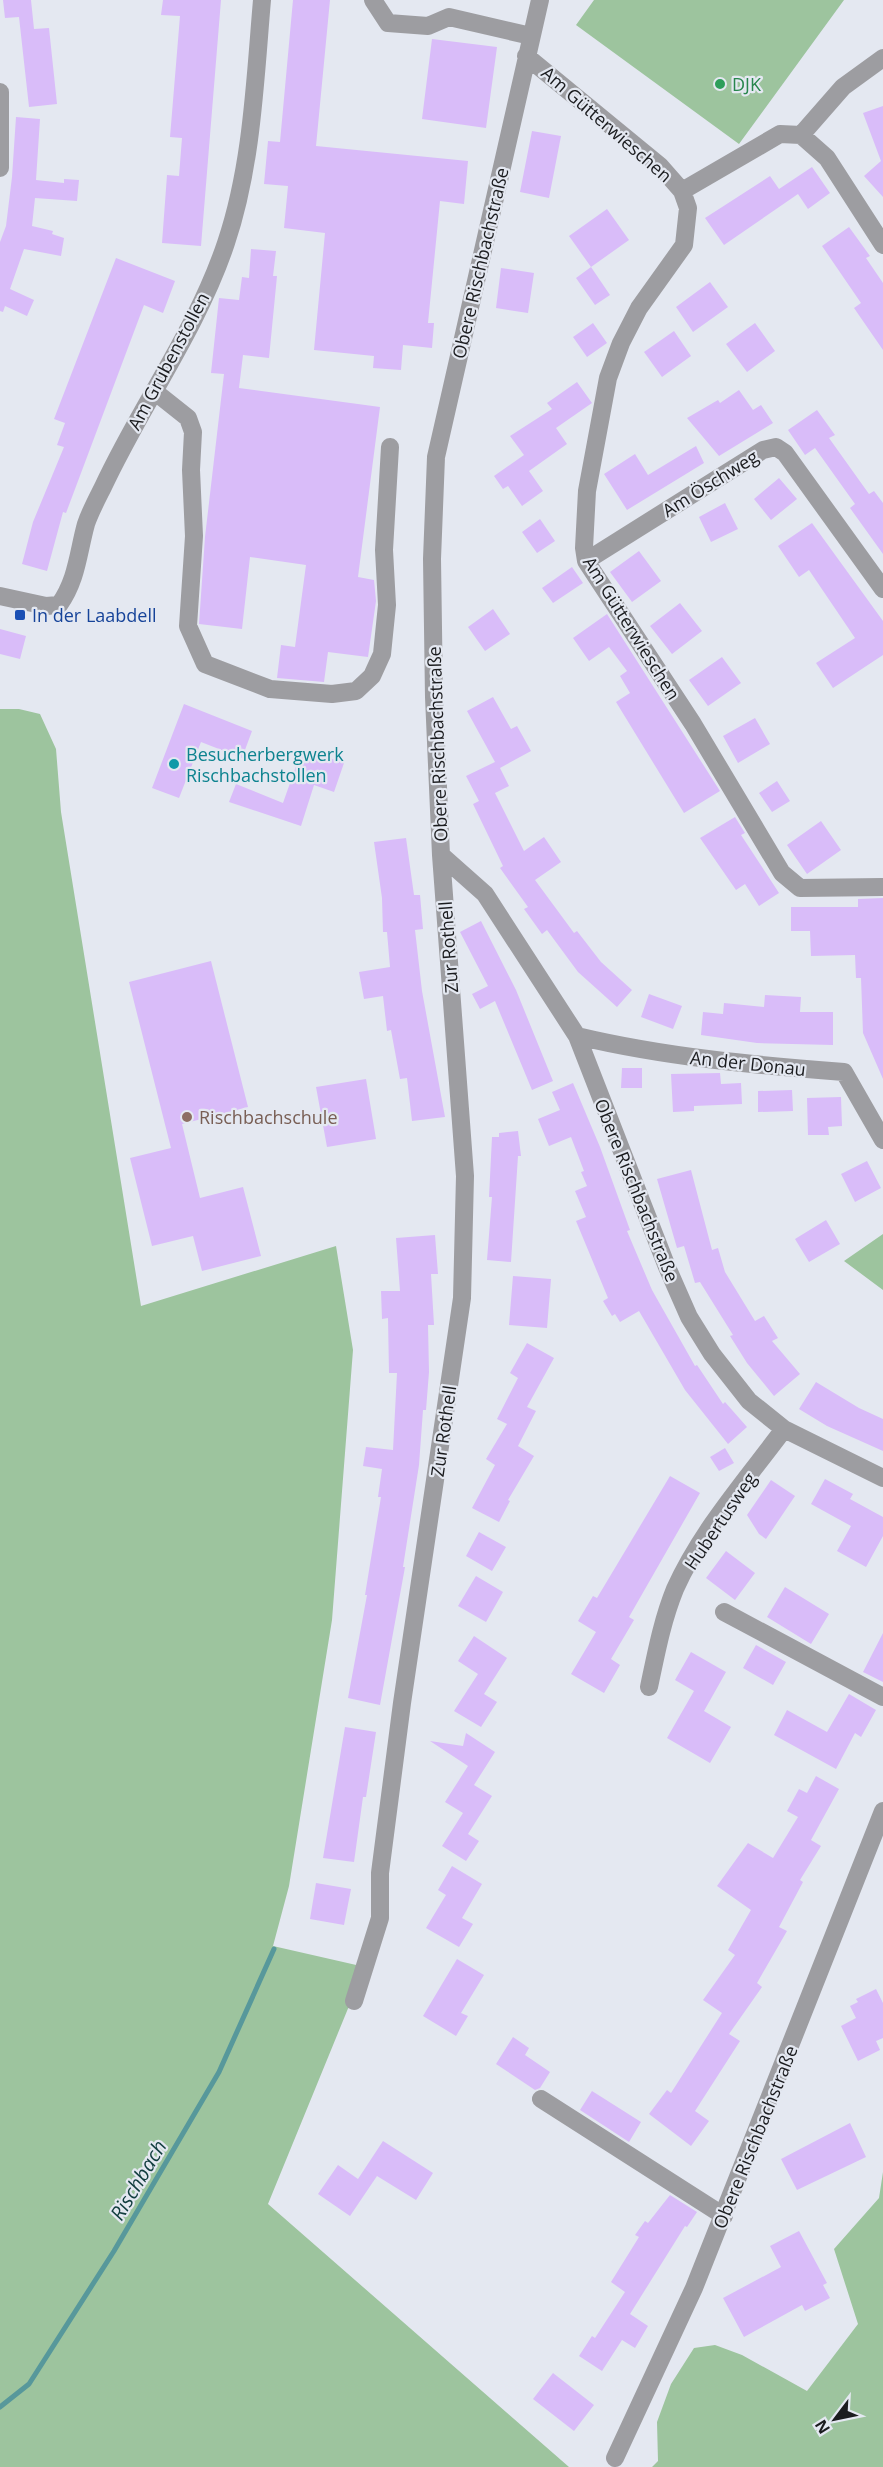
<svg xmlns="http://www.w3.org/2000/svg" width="883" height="2467" font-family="'Open Sans',sans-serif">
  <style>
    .green { fill: #9dc49e }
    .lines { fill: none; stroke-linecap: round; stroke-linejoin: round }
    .stream { stroke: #57989b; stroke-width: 5 }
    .building { fill: #d9bcf9 }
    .minor { stroke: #9d9da1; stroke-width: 18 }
    .leisure-dot { fill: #2e9e5b; stroke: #e4e8f1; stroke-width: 2 }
    .transit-dot { fill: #1a4fb4; stroke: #e4e8f1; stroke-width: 2 }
    .culture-dot { fill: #0f9aa8; stroke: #e4e8f1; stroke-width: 2 }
    .education-dot { fill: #8d6e63; stroke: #e4e8f1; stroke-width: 2 }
    .labels { text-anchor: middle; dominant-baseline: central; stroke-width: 4.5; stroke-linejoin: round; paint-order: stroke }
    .leisure-label { font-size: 18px; fill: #27864d; stroke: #e4e8f1; text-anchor: start }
    .street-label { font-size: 18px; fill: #1b1c1f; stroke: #e4e8f1 }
    .transit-label { font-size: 18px; fill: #164399; stroke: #e4e8f1; text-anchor: start }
    .culture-label { font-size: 18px; fill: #0d838f; stroke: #e4e8f1; text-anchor: start }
    .education-label { font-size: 18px; fill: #785e54; stroke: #e4e8f1; text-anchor: start }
    .water-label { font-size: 20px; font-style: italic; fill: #113d3e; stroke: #e4e8f1 }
  </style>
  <rect width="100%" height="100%" fill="#e4e8f1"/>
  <path class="green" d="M594,0H844L739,144L576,25Z
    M0,709H19L40,714L56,749L61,812L141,1306L336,1246L353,1350L332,1620L289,1886L273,1946L365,1967L268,2204L569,2467H0Z
    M883,1234V1290L844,1261Z
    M883,2172V2467H652L658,2461L657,2422L671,2384L694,2348L715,2345L742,2355L807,2391L858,2324L834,2249L879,2198Z"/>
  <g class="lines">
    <path class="stream" d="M0,2407L29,2384L114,2251L219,2072L274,1949"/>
  </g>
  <path class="building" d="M3,0H31L34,29L49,28L57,104L29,107L19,17L5,18Z
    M163,0H221L201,246L162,243L167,175L179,176L182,138L170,137L180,16L161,15Z
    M293,0H330L316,146L468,161L464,204L440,201L428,323H434L432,348L403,345L401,370L373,368L374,356L314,350L325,233L284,228L288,186L264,184L268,141L280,142Z
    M432,39L497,47L486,128L422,119Z
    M883,106V197L864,176L881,161L863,113Z
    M16,117L40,119L36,180L64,183V179L79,180L77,201L35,198L32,226L53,231L52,234L64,238L61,256L24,249L10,289L34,300L27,316L5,306L3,312L0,311V242L6,226L12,177Z
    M532,131L561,136L549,198L520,192Z
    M812,167L830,193L808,209L798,194L724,245L705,218L770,176L779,189Z
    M607,209L629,240L591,267L569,236Z
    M849,227L870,256L866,258L883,283V350L854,308L861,303L822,246Z
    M251,249L276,251L273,276H277L269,358L243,355L239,388L380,407L358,577L374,580L376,601L368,657L328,652L324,682L277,678L281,645L295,647L306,565L250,557L242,629L199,624L205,537L224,374L211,373L219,298L239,300L242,277L249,278Z
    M116,258L175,281L163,313L144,305L66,513L63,512L47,571L22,564L33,522L64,447L57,445L65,423L54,419Z
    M591,267L610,295L595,305L576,278Z
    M501,268L534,273L528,313L496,308Z
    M710,282L728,307L693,332L676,307Z
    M593,323L607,343L587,357L573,337Z
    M755,323L775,351L747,372L726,344Z
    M674,331L691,356L662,377L644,352Z
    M577,382L592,403L556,428L567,444L529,471L543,491L522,506L508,486L503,489L494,476L524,455L510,436L552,409L547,403Z
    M739,390L753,410L761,405L773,423L719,456L687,418L718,400L720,403Z
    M817,410L835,435L829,438L869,494L874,491L883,503V554L850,508L855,504L815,448L805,455L788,430Z
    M696,446L704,463L627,510L604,474L635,454L648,475Z
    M779,478L797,499L771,520L754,499Z
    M725,503L738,529L711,542L699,517Z
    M540,519L555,541L537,553L522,532Z
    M812,523L883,621V655L833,688L816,663L855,638L809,570L799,577L778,546Z
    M639,551L661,581L632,602L610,572Z
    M572,567L583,583L553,603L542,588Z
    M680,603L702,631L672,654L650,626Z
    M493,609L510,634L485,651L468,627Z
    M607,614L720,791L684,813L616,702L630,693L620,676L627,671L609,647L589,661L573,638Z
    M0,629L26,636L20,659L0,654Z
    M722,657L741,683L708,706L689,680Z
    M493,697L511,729L517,726L531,751L500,768L509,786L495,793L524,851L544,837L561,862L535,880L574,933L577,931L601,962L632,990L617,1007L578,972L547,930L542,934L524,909L528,907L500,868L503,866L473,804L479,801L466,776L495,762L467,711Z
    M184,704L252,731L242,758L201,742L179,798L152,788Z
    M755,718L770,744L738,763L723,736Z
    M302,749L344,763L334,792L314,785L301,826L229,802L236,784L283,803Z
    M777,781L790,801L772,812L759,793Z
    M735,817L745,833L741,835L779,893L759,906L745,884L736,890L700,838Z
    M821,821L841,850L807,874L787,845Z
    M406,838L414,895H420L423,929L415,930L422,991L445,1117L412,1121L407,1078L400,1079L391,1030L387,1031L383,996L364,999L359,972L390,967L387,932H383L382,898L374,842Z
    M883,898V1079L863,1033L861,978H856L855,955L811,956L810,931H791V907H858V899Z
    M481,921L516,990L553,1081L532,1090L495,1001L480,1009L472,994L488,986L460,932Z
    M211,961L248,1107L182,1124L200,1198L243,1187L261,1256L202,1271L193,1236L152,1246L130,1158L171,1148L129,982Z
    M649,994L682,1006L673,1029L641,1017Z
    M765,995L801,997L800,1012H833V1045L757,1043L701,1035L703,1012L723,1014L724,1003L764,1007Z
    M622,1068H642V1088H621Z
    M720,1073L721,1084L741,1083L742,1104L694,1106V1111L673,1112L671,1074Z
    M366,1079L376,1139L327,1147L316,1087Z
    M573,1083L600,1147L630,1230L627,1231L652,1290L695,1366L697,1365L723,1404L725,1402L747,1427L728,1444L685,1390L639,1311L620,1322L615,1314L612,1316L603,1301L608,1298L576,1221L586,1217L575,1191L587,1186L581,1172L584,1171L571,1137L549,1146L538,1119L560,1110L552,1092Z
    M792,1090L793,1111L758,1112V1091Z
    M841,1097L842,1126L828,1127L829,1135H808L807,1098Z
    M518,1131L521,1156H518L511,1262L487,1260L492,1197H489L492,1137H499V1133Z
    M867,1161L881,1188L855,1202L841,1174Z
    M691,1170L712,1250L718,1248L725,1272L755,1321L764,1316L778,1338L772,1341L800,1374L774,1396L747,1363L730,1336L733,1335L700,1282L695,1283L684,1246L677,1248L657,1179Z
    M826,1220L840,1244L809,1262L795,1239Z
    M435,1235L438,1274H431L434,1325H428L429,1372L426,1410H423L419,1465L403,1567H405L380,1705L348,1698L367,1595H365L381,1497H378L382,1469L363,1466L366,1447L393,1450L397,1373H389L388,1318L382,1319L381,1291H400L396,1238Z
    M513,1276L551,1279L547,1328L509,1325Z
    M527,1343L554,1358L527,1407L536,1411L518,1446L534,1456L508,1500L510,1501L499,1522L472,1508L495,1465L486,1459L507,1424L497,1419L518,1378L510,1373Z
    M816,1382L859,1408L883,1419V1451L827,1426L799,1409Z
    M725,1448L734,1463L719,1471L710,1457Z
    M670,1476L700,1493L629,1617L634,1620L611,1659L620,1665L604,1693L571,1674L596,1632L578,1621L593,1596L597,1598Z
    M825,1479L853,1494L850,1499L883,1517V1536L866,1567L837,1551L851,1526L811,1504Z
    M771,1480L795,1496L766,1539L759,1534L747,1515Z
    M479,1532L506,1547L492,1571L466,1556Z
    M726,1551L755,1573L735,1600L706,1578Z
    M476,1576L503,1592L486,1622L458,1606Z
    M785,1587L829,1614L811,1644L767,1617Z
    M883,1633V1682L863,1672Z
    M474,1636L507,1658L484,1694L497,1702L481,1727L454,1711L478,1674L458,1661Z
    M756,1645L786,1662L773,1685L743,1668Z
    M691,1652L726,1672L704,1711L731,1727L710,1763L667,1738L694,1691L675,1680Z
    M849,1694L876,1710L861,1737L855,1733L836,1769L774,1735L787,1710L827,1732Z
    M345,1727L376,1732L366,1797H363L354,1862L323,1858Z
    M466,1733L495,1752L474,1785L492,1796L468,1834L479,1841L466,1861L442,1846L463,1813L445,1802L468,1766L430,1741L463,1746Z
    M816,1776L839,1789L811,1840L821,1846L800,1880L803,1882L779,1927L787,1931L757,1983L762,1987L729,2034L740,2041L695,2111L709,2121L691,2146L649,2114L667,2090L671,2093L722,2013L703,2000L735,1955L728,1950L751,1910L717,1886L748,1843L773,1858L798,1817L787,1811L799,1789L807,1793Z
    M452,1866L482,1884L462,1918L473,1924L459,1947L426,1928L446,1895L438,1890Z
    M316,1883L351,1889L344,1925L310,1919Z
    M457,1959L484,1975L461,2013L468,2016L456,2036L423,2016Z
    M876,1989L883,2003V2038L876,2041L880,2050L858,2061L841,2026L856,2018L850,2006L858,2002L856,1999Z
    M513,2037L529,2048L525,2055L550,2072L540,2088L535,2090L496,2064Z
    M592,2091L641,2122L629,2142L580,2110Z
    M850,2123L866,2157L797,2190L781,2159Z
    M383,2141L433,2173L416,2200L377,2176L350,2216L318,2194L338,2165L358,2179Z
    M670,2195L697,2212L687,2227L685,2226L630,2314L648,2326L635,2348L622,2340L602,2371L579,2356L592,2336L595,2338L625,2292L611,2282L639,2237L635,2235L645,2221L648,2223Z
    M799,2231L827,2283L823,2285L830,2298L805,2311L802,2305L744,2337L723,2298L781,2267L770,2246Z
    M553,2373L594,2405L574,2431L533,2399Z"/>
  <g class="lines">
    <path class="minor" d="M373,0L388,23L428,26L449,17L531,36
      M526,56L660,166L682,191L688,208L684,245L639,308L621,343L608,378L587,491L584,548L586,561L693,724L782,873L800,888L883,887
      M0,92V168
      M801,135L843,87L883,58
      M682,191L780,134L801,135L827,158L883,245
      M154,391L188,418L193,432L191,470L194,536L188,626L205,664L270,689L332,694L356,691L372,676L382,654L387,605L384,550L390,447
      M586,561L763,450L776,447L785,453L883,589
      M0,596L46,606L59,605C77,580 78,553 86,524C90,512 97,499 103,487C141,405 197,330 226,243C252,166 255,81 262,0
      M441,855L485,894L577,1036L667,1267L689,1317L712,1354L749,1401L784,1429L883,1478
      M577,1036C665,1057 754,1065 844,1072L883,1140
      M724,1612L883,1697
      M649,1687C656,1654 662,1621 675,1589C701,1531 746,1480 784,1429
      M354,2001L380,1918V1873L402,1703L462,1298L465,1176L441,855L434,697L432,559L436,457L540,0
      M541,2099L724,2216
      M615,2458L694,2288L883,1811"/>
  </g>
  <circle class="leisure-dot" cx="720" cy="84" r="6"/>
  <rect class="transit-dot" x="14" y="609" width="12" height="12" rx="3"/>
  <circle class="culture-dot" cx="174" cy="764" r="6"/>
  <circle class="education-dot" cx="187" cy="1117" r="6"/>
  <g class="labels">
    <g class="leisure-label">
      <text x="732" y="84">DJK</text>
    </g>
    <g class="street-label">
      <text transform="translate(607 124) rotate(41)">Am Gütterwieschen</text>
      <text transform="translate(480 263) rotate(-77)">Obere Rischbachstraße</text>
      <text transform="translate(168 361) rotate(-62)">Am Grubenstollen</text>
      <text transform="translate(710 483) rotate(-32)">Am Öschweg</text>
      <text transform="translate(632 628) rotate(58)">Am Gütterwieschen</text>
      <text transform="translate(437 744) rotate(-92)">Obere Rischbachstraße</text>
      <text transform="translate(448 947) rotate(-94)">Zur Rothell</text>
      <text transform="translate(748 1063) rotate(6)">An der Donau</text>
      <text transform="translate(637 1190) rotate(68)">Obere Rischbachstraße</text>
      <text transform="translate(443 1431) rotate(-82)">Zur Rothell</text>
      <text transform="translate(720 1521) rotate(-56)">Hubertusweg</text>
      <text transform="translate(755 2137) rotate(-68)">Obere Rischbachstraße</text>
    </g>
    <g class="transit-label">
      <text x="32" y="615">In der Laabdell</text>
    </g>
    <g class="culture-label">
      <text x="186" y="754">Besucherbergwerk<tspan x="186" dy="21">Rischbachstollen</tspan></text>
    </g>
    <g class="education-label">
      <text x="199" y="1117">Rischbachschule</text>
    </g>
    <g class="water-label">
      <text transform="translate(138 2180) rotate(-59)">Rischbach</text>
    </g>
  </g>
  <g transform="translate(835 2419) rotate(238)" stroke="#e4e8f1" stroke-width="4.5" paint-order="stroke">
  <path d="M0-4.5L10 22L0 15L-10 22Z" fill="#1b1c1f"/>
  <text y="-9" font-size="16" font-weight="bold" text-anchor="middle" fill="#1b1c1f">N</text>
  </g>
</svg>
